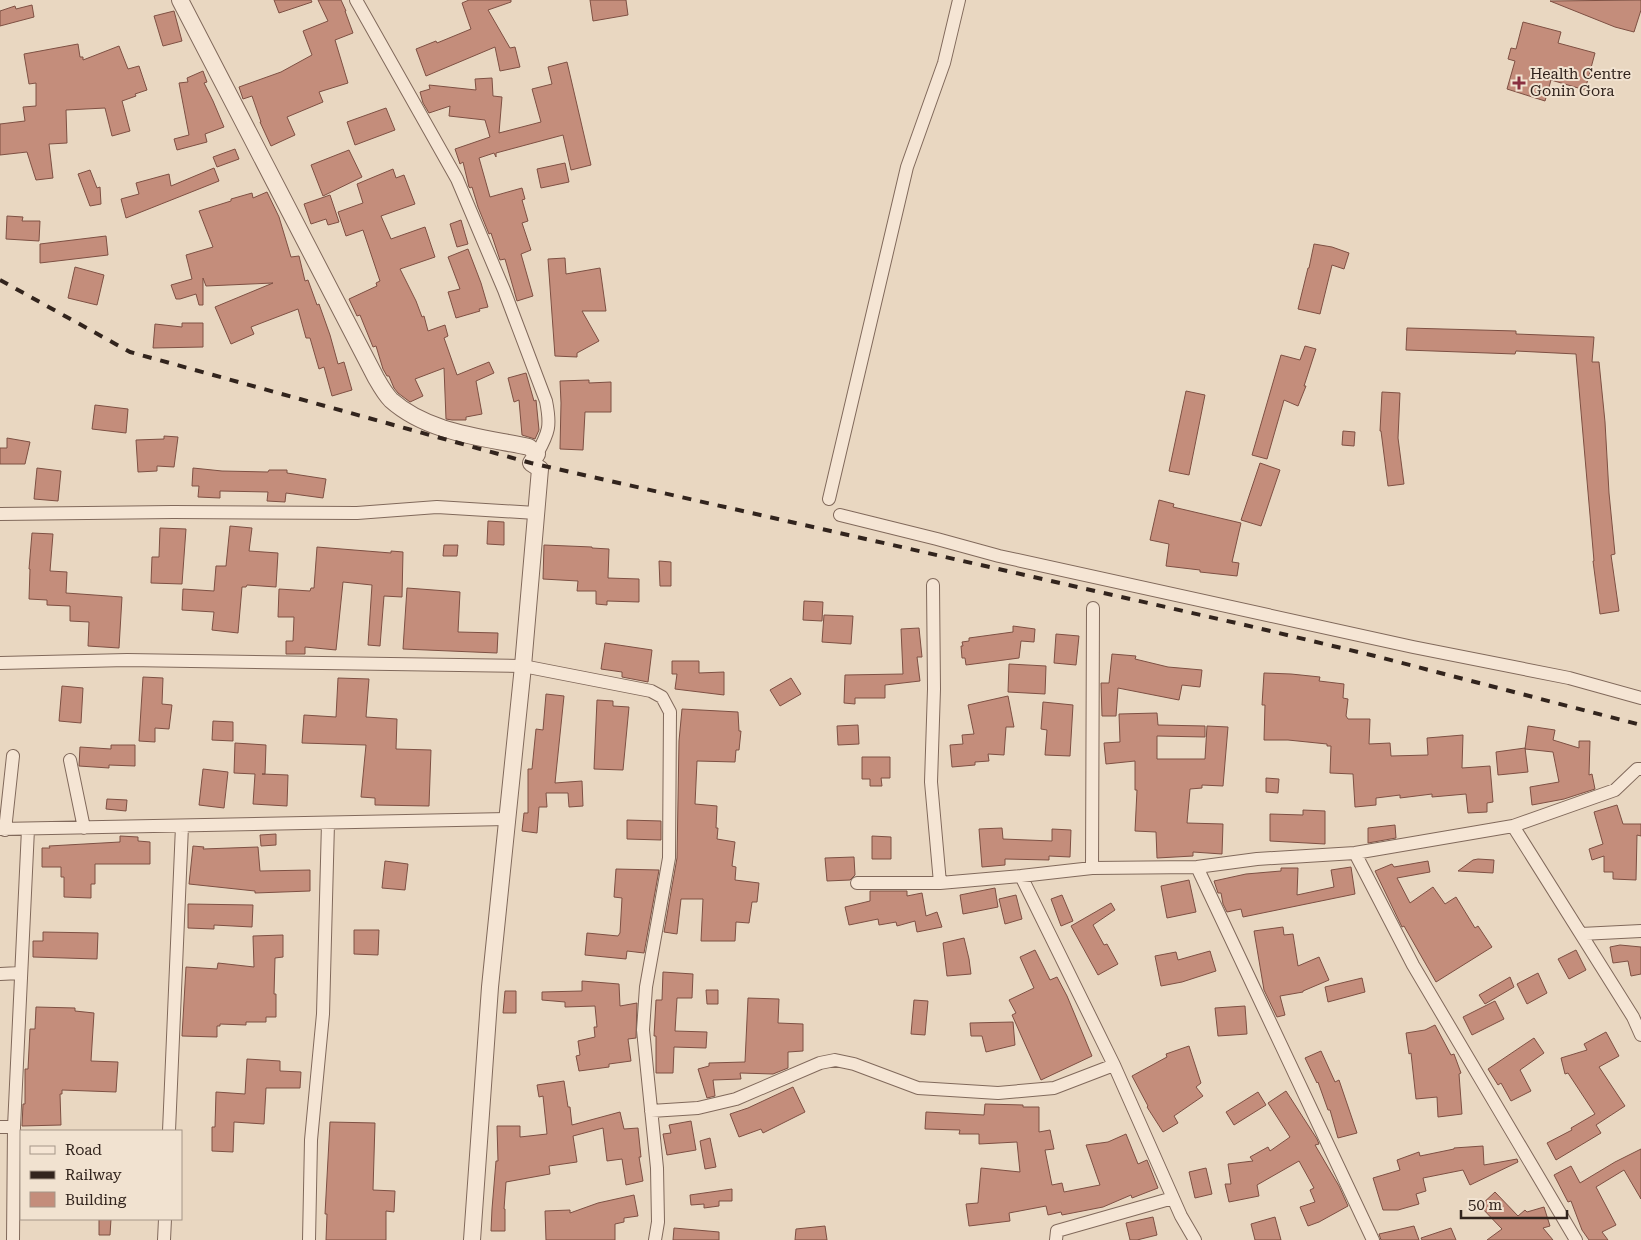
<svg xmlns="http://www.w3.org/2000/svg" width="1641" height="1240" font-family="'Roboto Serif',serif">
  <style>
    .building { fill: #c48d7b; stroke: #7e5043 }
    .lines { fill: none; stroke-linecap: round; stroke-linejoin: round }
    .minor-casing { stroke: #81695b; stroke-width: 14 }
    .tertiary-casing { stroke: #81695b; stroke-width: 18 }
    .minor { stroke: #f5e5d4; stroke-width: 12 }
    .tertiary { stroke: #f5e5d4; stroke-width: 16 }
    .rail { stroke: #32241d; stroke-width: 4; stroke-dasharray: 9 9; stroke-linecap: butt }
    .poi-dot { fill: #8a3040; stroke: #f1e2d0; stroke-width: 2 }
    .labels { text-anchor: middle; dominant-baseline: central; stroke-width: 4; stroke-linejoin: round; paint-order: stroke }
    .poi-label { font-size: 15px; fill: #32241d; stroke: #f1e2d0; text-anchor: start }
  </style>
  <rect width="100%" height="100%" fill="#e9d7c1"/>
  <path class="building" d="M274,0H311L312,2L279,13Z
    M318,0H341L346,11H345L353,33L335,40L348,83L319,92L323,102L287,117L295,135L271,146L260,122H261L252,96L243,99L239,87L281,72L312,55L303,31L328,21Z
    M469,0H511V2L488,10L510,48L515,47L520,67L500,71L495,47L426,76L416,49L436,41L437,43L471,29L462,3Z
    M590,0H626L628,15L593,21Z
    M1641,0V10L1634,32L1615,27L1550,1Z
    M32,5L34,17L0,26V11L15,6L16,9Z
    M174,11L182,41L163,46L154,16Z
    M1523,22L1561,32L1558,43L1595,53L1585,90L1551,80L1545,101L1507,89L1515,61L1508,59L1511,48L1516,49Z
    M78,44L80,57H83V60L119,46L128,69L139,66L147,90L135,94L136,96L122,101L130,131L112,136L105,108L66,110L67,143L49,144L53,178L36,180L27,152L0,155V124L25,121L23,107L36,106V83L29,84L24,54Z
    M567,62L591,165L571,170L563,135L496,153V157L494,153L479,158L490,197L522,188L525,199L522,200L528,221L522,223L531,250L521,254L533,296L517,301L505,259L500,260L491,233L489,234L478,207L472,187L470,188L469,187L463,162L460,164L455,149L490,137L485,120L449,116L450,106L429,113L423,103L420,92L430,89L429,85L476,90L475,79L492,78L493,96L502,97L499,133L541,122L532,89L552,84L548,67Z
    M203,71L207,82L204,83L213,101L224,127L205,134L207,142L177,150L174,139L189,135L179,83L188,82L187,78Z
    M386,108L395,130L355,145L347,122Z
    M235,149L239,159L217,167L213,157Z
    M349,150L362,177L323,196L311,165Z
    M565,163L569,182L541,188L537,169Z
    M214,168L219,181L126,218L121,199L139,194L136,183L169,174L171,186Z
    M393,169L396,178L404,175L415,204L381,216L391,239L425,227L435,257L400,269L416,301L422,317L424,316L428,331L445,325L448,336L444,338L457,375L489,362L494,373L476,381L482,414L466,417V420H452L446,419L444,368L415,379L423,396L410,402L398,393L394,388L389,376H387L383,369L376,346L373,347L360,315L357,316L349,299L377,286L376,283L380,281L363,230L346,236L338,212L363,203L357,184Z
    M90,170L97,188L100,187L101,204L90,206L78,174Z
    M267,192L279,217L291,257L299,256L305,281L308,280L317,305L319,304L330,335L338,364L344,362L352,390L332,396L324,367L319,369L310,338H306L298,309L251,327L254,334L231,344L215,307L273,283L206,286L203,278V305H199L196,294L180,299H176L171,285L192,279L186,255L213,247L199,211L231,201V199L252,193L253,198Z
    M330,195L339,222L328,225L326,219L311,224L304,204Z
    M7,216L23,217L22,221H40L39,241L6,239Z
    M461,220L468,244L457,247L450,224Z
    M106,236L108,255L40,263V244Z
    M1314,244L1332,247L1349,253L1344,269L1332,265L1320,314L1298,309L1308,268H1309Z
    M468,249L481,283L488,307L479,309L480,311L456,318L448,292L460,289L448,257Z
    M565,258L566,274L600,268L606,311H582L599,341L577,353V357L555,356L548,259Z
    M75,267L104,275L97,305L68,298Z
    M182,323H203V347L153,348L155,324L182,327Z
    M1407,328L1516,331V334L1594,337L1592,362H1599L1605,422L1609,493L1615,554L1611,555L1619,611L1600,614L1593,561H1594L1576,354L1516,351L1515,354L1406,350Z
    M1305,346L1316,349L1304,386H1306L1298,406L1284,400L1267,459L1252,455L1281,355L1300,360Z
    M526,373L534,401L536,400L539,430L535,439L522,435L519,400L514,402L508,378Z
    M589,380V383L611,382V412H585L583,450L560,449L561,403L560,381Z
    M1186,391L1205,395L1189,475L1169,471Z
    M1382,392L1400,393L1398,438L1404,484L1388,486L1381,431H1380Z
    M95,405L128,409L126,433L92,429Z
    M1343,431L1355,432L1354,446L1342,445Z
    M164,436L178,437L174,467L157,466V471L138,472L136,440L164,439Z
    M7,438L30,442L25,464H0V448H7Z
    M1260,463L1280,470L1261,526L1241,520Z
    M37,468L61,471L58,501L34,499Z
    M193,468L222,471L268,472L269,470H287V473L326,479L323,498L286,493L285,502L267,501L268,492L220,491V498L198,497L199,486H192Z
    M1159,500L1174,504L1173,507L1241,523L1232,562L1239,563L1237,576L1200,572V570L1166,566L1169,544L1150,540Z
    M488,521L504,522V545L487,544Z
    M230,526L252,528L249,551L278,553L276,587L247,585L246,587H242L238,633L212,630L214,612L182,610L183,589L214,591L216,566H226Z
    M160,528L186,529L182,584L151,583L152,557H159Z
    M32,533L53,534L50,571L67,572L66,593L122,597L119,648L88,646L89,622L70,621V606L47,605V600L29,599L30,569H29Z
    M444,545H458L457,556H443Z
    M544,545L592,547V548L609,549L608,578L639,579V602L607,601V605L596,604V591H577L578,581L543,579Z
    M317,547L391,553V551L403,552L402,597L384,596L380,646L368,645L372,585L343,582L336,650L305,647V654H286V641H293L294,617H278L279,589L310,591L311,588H314Z
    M659,561L671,562V586H660Z
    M407,588L460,592L458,632L498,633L497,653L403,649Z
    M804,601L823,602L822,621L803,620Z
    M824,615L853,616L851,644L822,642Z
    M1013,626L1035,629L1034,642L1021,641L1019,658L966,665L965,658H962L961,646H963L962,642L969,641V638L1013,632Z
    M919,628L922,657H917L920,681L885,685V698H855V704L844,703L845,675L903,674L901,629Z
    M1056,634L1079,636L1076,665L1054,663Z
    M605,643L652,650L648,682L622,677V672L601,669Z
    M1112,654L1136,656L1135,659L1168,667L1202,670L1200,687L1182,685L1179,700L1118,688L1116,716H1102L1101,683H1109Z
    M672,661H699V673L724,672V695L675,689L677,674H672Z
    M1009,664L1046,666L1045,694L1008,692Z
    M1264,673L1291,674L1320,677L1319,681L1344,684L1343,698L1348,699L1346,716L1348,719H1370L1369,744L1390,743L1391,756L1428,755L1427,738L1463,735L1462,768L1490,766L1493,802L1487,803V812L1468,813L1466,794L1432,797V794L1400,798V795L1376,798V805L1355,807L1353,774L1330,773L1331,746H1327V744L1288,740H1264L1265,705H1262Z
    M143,677L163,678L162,704L172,705L169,729L155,728V742L139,741Z
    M338,678L369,679L366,717L397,719L396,749L431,750L429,806L375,805V798L361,797L366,745L302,743L304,715L336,717Z
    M791,678L801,694L780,706L770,690Z
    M62,686L83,688L81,723L59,721Z
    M546,694L564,696L555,783L582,781L583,806L569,807L568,793H546L547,807H539L537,833L522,831L524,813H528V769H532L536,729L543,730Z
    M1008,696L1014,727H1006L1004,755L988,754L989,761L975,762V765L952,767L950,745L963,744L962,735L974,734L968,705Z
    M597,700L613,701V706L629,707L623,770L594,769Z
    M1043,702L1073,705L1070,756L1045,755L1047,730L1041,729Z
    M682,709L738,712L739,731H741L739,750H736L735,762L697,761L695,804L717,806L716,828H718L717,839L735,842L732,866L736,867L735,880L759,883L757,902H752L749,923L736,922L735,941H701L703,899H681L677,934L664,932L677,858L679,741Z
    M1157,713L1158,725L1205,726V737L1157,736V759H1205L1207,726L1228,727L1223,786L1202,785V788L1190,789L1187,823L1223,824L1222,854L1193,852V856L1157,858L1156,832L1135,831L1137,790H1135V761L1106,764L1104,743L1120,742L1119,714Z
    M213,721L233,722V741L212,740Z
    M858,725L859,744L838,745L837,726Z
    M1528,726L1555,730L1553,740L1579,748V741H1590L1589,775L1592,774L1595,789L1564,799L1532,805L1530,787L1559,782L1553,752L1525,749Z
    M235,743L266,745L265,774H262L288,775L287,806L253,804L255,774L234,773Z
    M111,745H135V766L109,765V768L79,766L80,747L111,749Z
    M1525,748L1528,772L1498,775L1496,752Z
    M862,757H890V778H881L882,786H870V779H862Z
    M203,769L228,772L224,808L199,805Z
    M1266,778L1279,779L1278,793L1266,792Z
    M107,799L127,800L126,811L106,809Z
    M1617,805L1623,824H1641V836L1637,835L1636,880L1613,879V872H1604V856L1592,860L1589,849L1603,844L1594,812Z
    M1303,810L1325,811V844L1270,841V814L1303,815Z
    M627,820L661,821V840L627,839Z
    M1395,825L1396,838L1368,843V828Z
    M1002,828L1003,839L1052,841V829L1071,830L1070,857L1049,856V860L1005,859V865L982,867L979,829Z
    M276,834V845L261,846L260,835Z
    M120,836L138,837V841L150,842V864H95V884H91V898L64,897V877H61V867H42V848H50L49,846L120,842Z
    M872,836L891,837V859H872Z
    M193,846L204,847L203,849L258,847L260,871L310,870V891L255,893V891L189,884Z
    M854,857L855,875L850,880L827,881L825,858Z
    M1478,859L1494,860L1493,873L1458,871L1473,860Z
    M385,861L408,864L405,890L382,888Z
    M1428,861L1430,872L1397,878L1410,903L1433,887L1445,904L1456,897L1475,928L1478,926L1492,947L1436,982L1404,926L1402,927L1375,871L1392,864L1394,867Z
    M1351,867L1355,894L1243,917L1241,909L1227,912L1223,904L1221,893H1218L1214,881L1246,874L1281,871V868H1298L1297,895L1334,887L1331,870Z
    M616,869L659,870L644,953L627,951L626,959L585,955L587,933L618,936L620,933L622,898L614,897Z
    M1189,880L1196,912L1167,918L1161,886Z
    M995,888L998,907L963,914L960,895Z
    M870,891H907V896L922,893L926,916L937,912L942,927L917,932L915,921L897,926L896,922L879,925L878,919L849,925L845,907L870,901Z
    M1016,895L1022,919L1005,924L999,899Z
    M1062,895L1073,921L1061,926L1051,899Z
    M1111,903L1115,910L1093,925L1104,945L1107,944L1118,964L1098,975L1071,926Z
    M188,904L253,905L252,927L214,925V929L188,928Z
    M1283,927L1284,935L1293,934L1298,966L1319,957L1329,980L1303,991V992L1280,996L1285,1015L1277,1017L1264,990L1254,931Z
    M354,930H379L378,955L354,954Z
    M43,932L98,933L97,959L33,957V941H43Z
    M283,935V957L275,958L274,994H276V1017H266V1022H246V1025L220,1024V1026H217V1037L182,1036L186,967L217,969L218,963L254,967L253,936Z
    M964,938L969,959L971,974L947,976L943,943Z
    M1620,945L1641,947V974L1631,976L1628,961L1613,963L1610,947Z
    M1035,950L1050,980L1057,977L1067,996L1092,1056L1041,1080L1012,1015L1016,1013L1009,1000L1034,988L1020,957Z
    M1576,950L1586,970L1569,979L1558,959Z
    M1210,951L1216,971L1182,982L1161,986L1155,956L1176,952L1178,960Z
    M663,972L693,974L692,998H677L675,1031L707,1032L706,1048L674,1047L673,1073H656V1036H654L656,1000H662Z
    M1538,973L1547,993L1527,1004L1517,984Z
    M1510,977L1514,987L1485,1004L1479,995Z
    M1362,978L1365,992L1328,1002L1325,987Z
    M582,981L619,984L620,1006L637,1003L636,1038L628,1039L631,1061L609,1064V1067L579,1071L576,1056L580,1055L578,1041L595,1037L594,1027H597L595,1006L565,1007V1002L542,1000V992L582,991Z
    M706,990H718V1004H707Z
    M505,991H516V1013H503Z
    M748,998L779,999L778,1023L803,1024V1051L788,1052V1068L773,1074L740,1073L741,1079L713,1080L715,1096L707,1098L698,1069L709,1066V1063L745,1062Z
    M914,1000L928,1001L925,1035L911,1034Z
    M1495,1001L1504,1019L1472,1035L1463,1017Z
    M1245,1006L1247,1034L1218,1036L1215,1008Z
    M36,1007L75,1008V1011L94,1013L91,1061L118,1062L116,1092L62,1090V1094H60L61,1125L22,1126L23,1104H25V1069H28L30,1029H35Z
    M1013,1022L1015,1045L986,1052L982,1036H971L970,1023Z
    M1435,1025L1451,1055L1454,1054L1461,1073L1459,1074L1462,1114L1438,1117L1437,1097L1416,1099L1411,1053L1409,1054L1406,1033L1425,1030Z
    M1606,1032L1619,1056L1599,1067L1625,1106L1596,1125L1601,1133L1556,1160L1547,1143L1572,1130L1571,1128L1595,1114L1568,1073L1565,1074L1561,1058L1587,1050L1584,1044Z
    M1534,1038L1544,1053L1520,1070L1531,1091L1511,1101L1501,1083L1498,1085L1488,1069Z
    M1189,1046L1201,1083L1196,1087L1203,1096L1174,1116L1178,1123L1163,1132L1147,1107L1148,1106L1132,1076L1167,1057L1166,1054Z
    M1321,1051L1335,1082L1339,1080L1357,1133L1338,1138L1330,1110H1328L1318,1082L1317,1083L1305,1058Z
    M247,1059L280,1061V1071L301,1072L300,1088H266L264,1124L234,1122L233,1152L212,1151V1127H215L216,1092L245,1094Z
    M564,1081L568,1107H570L572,1125L620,1112L624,1129L638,1128L641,1157H639L643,1181L626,1185L622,1159L607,1161L603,1128L573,1136L577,1162L549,1166L550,1174L506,1182L504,1209H505V1231H491L492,1209L496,1161H498L497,1126H520V1137L547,1134L543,1096L539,1097L537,1085Z
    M793,1087L805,1112L763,1133L761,1129L739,1137L730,1114L748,1108Z
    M1286,1091L1317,1139L1319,1144L1315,1145L1339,1186L1348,1206L1319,1222L1308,1226L1300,1207L1315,1202L1310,1190L1314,1188L1299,1161L1257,1185L1259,1196L1229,1202L1225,1184H1231L1228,1164L1253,1161L1250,1157L1268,1147L1270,1151L1290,1137L1268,1103Z
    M1258,1092L1266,1105L1234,1125L1226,1112Z
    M985,1104L1023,1105V1107H1039V1132L1050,1130L1054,1149L1045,1150L1052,1185L1062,1183L1064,1192L1100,1185L1086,1145L1108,1142L1126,1134L1138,1164L1147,1160L1158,1188L1132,1198L1131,1195L1103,1207L1062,1215L1061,1212L1048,1215L1046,1206L1009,1213L1010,1221L969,1226L966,1204L978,1203L981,1168L1020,1172L1017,1142L979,1144V1134H959L960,1130L925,1129L926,1112L984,1115Z
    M691,1121L696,1150L667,1155L663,1134L671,1133L669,1125Z
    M330,1122L375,1123L373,1190L395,1191L394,1212L386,1211V1240H326L327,1214H325Z
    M710,1138L716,1167L705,1169L700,1141Z
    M1483,1146L1484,1165L1517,1159L1518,1162L1470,1185L1463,1170L1423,1178L1426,1191L1416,1194L1419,1204L1398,1210H1383L1373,1178L1400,1170L1397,1160L1419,1152L1420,1156L1454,1149V1148Z
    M1641,1149V1199L1624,1170L1596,1187L1616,1225L1602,1232L1608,1240H1589L1582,1230L1571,1201L1568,1202L1554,1175L1571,1166L1580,1183L1615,1162Z
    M1206,1168L1212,1194L1195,1198L1189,1172Z
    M732,1189V1201H719V1206L704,1208V1204L691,1205L690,1195Z
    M1495,1192L1518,1216L1525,1210L1527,1212L1544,1207L1550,1226L1543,1228L1553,1240H1487L1502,1229L1480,1206Z
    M634,1195L638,1216L624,1218V1222L615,1224V1240H546L545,1211L570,1210V1213L598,1203Z
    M1153,1217L1157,1235L1137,1240H1130L1126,1223Z
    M1275,1217L1281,1240H1255L1251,1224Z
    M99,1219H111L110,1235H99Z
    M825,1226L827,1240H795L796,1229Z
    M1414,1226L1419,1240H1381L1379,1234Z
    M674,1228L719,1232V1240H673Z
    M1451,1228L1456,1240H1422L1421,1238Z"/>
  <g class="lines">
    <g class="minor-casing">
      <path id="minor" d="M356,0L457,179L504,290L546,401C551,426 549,432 537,454
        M829,499L907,167L944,63L959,0
        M0,514L173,512L357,513L437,507L536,513
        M840,515L937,539L999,556L1413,647L1569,678L1641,698
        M933,585L934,689L931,782L940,883
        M0,663L127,660L523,666L651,691L662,697L670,712L669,858L646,987L643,1030L657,1168L658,1222L655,1240
        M70,760L84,828
        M1513,826L1633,1017L1641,1035
        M0,829L507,819
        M5,830L13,756
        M1355,853L1413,965L1576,1240
        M1197,867L1373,1240
        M1092,868L1093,608
        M1021,876L1114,1065L1181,1216L1195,1240
        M857,883H940L1021,876L1092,868L1197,867L1257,859L1355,853L1513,826L1615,790L1637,769H1641
        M1581,934L1641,931
        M0,974L20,973
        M651,1111L698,1108L736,1099L820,1063L835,1060L854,1064L918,1088L998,1093L1054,1088L1114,1065
        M0,1127H14
        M169,1131L182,826
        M13,1240L14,1127L28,829
        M164,1240L165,1219
        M309,1240L311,1140L323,1014L328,823
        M1056,1240L1057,1231L1173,1198"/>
    </g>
    <g class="tertiary-casing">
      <path id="tertiary" d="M180,0L376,378C380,385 385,394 391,400C428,433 482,437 529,447L537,454L531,463L540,469L523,666L490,987L472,1240"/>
    </g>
    <use href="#minor" class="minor"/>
    <use href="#tertiary" class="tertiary"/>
    <path class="rail" d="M0,280L130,352L531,463L1245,625L1375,656L1641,725"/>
  </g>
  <path class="poi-dot" d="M1516.5 75.5h5v5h5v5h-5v5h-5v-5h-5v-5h5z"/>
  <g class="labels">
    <g class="poi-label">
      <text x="1530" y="74">Health Centre<tspan x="1530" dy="17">Gonin Gora</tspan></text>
    </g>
  </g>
  <rect x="20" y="1130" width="162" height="90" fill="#f1e2d0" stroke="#a59688"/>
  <rect x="30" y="1146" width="25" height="8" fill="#f5e5d4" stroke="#a59688"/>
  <text x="65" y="1155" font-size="15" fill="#32241d">Road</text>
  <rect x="30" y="1171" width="25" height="8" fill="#32241d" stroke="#a59688"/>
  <text x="65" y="1180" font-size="15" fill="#32241d">Railway</text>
  <rect x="30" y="1192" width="25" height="15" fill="#c48d7b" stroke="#a59688"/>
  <text x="65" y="1205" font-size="15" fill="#32241d">Building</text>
  <path d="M1461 1210v8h106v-8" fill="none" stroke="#32241d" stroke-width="2.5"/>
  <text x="1468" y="1210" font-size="15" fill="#32241d" stroke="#f1e2d0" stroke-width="4" paint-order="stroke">50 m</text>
</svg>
